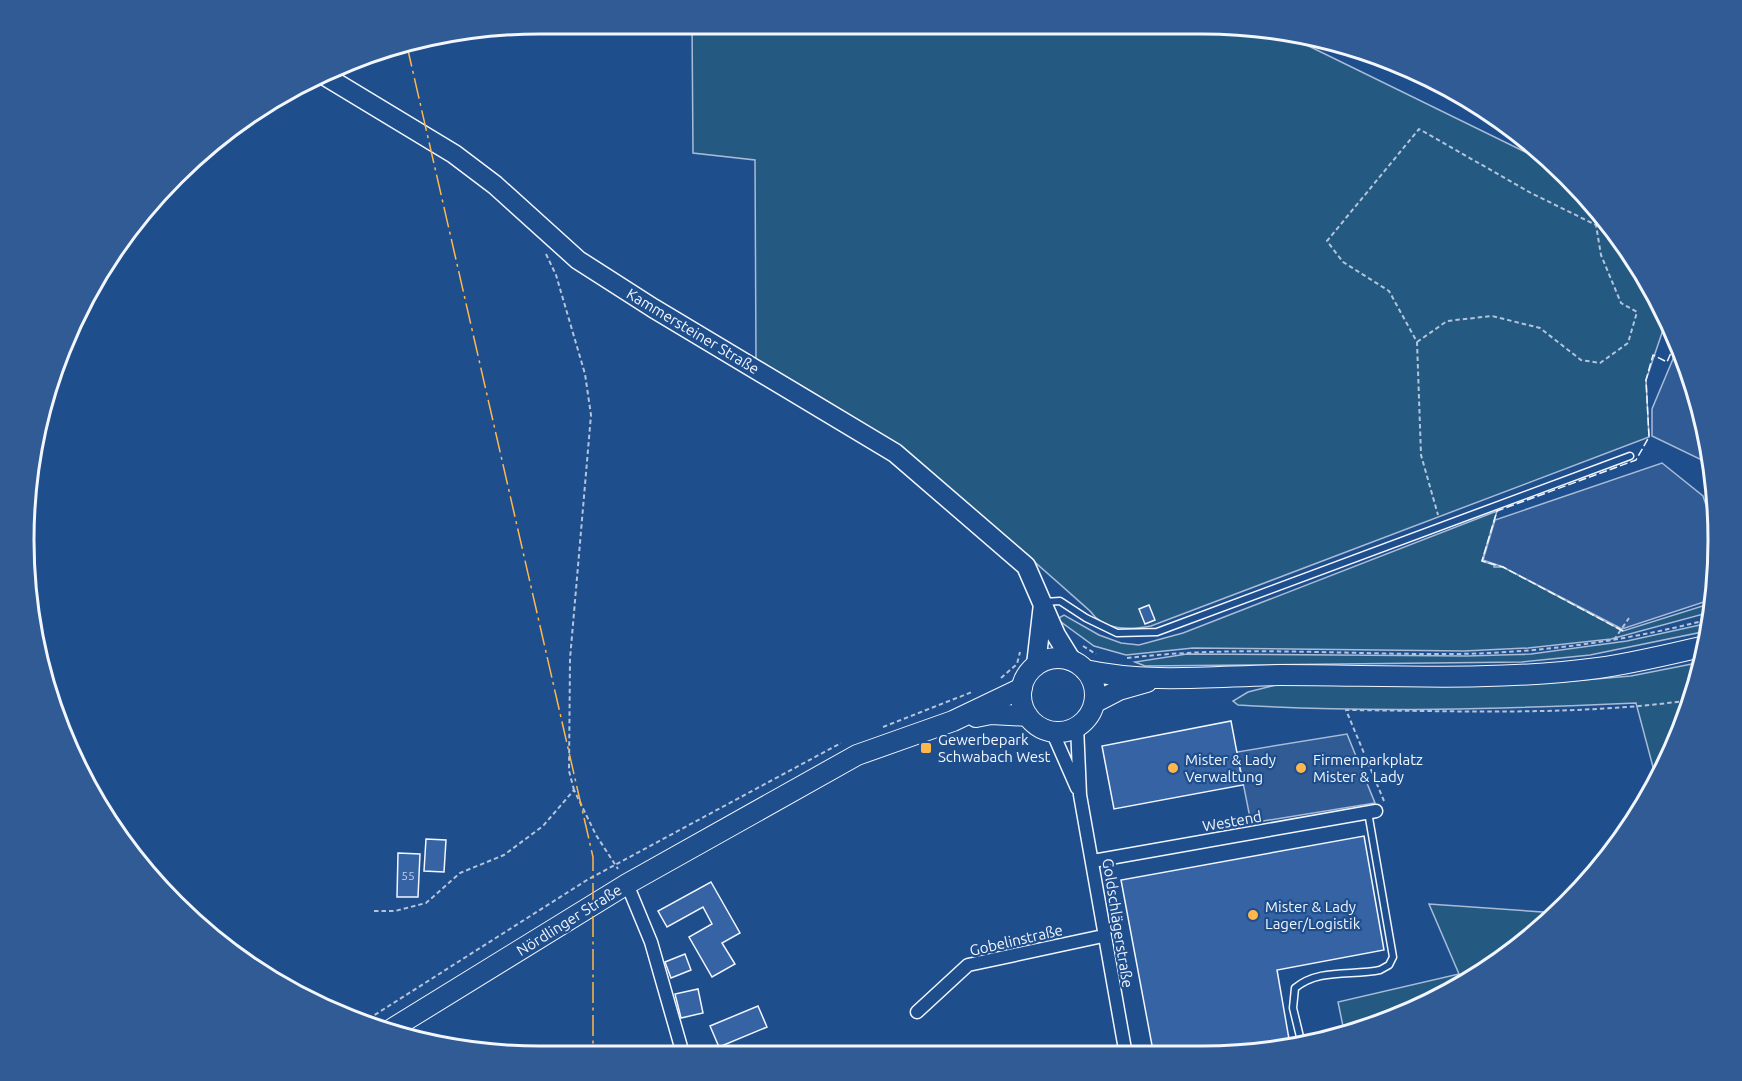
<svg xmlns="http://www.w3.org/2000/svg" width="1742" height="1081" font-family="Ubuntu,sans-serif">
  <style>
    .green { fill: #245a82; stroke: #a8bbd7; stroke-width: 1.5 }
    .parking { fill: #305b95; stroke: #a8bbd7; stroke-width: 1.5 }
    .building { fill: #3563a3; stroke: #f2f6ff; stroke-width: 1.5 }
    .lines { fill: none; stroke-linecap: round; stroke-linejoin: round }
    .lane-casing { stroke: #f2f6ff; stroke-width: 9 }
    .street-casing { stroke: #f2f6ff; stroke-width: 15 }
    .secondary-casing { stroke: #f2f6ff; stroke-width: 21 }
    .primary-casing { stroke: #f2f6ff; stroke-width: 22 }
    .path { stroke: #b3c4dc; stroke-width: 2; stroke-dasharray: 4.5 3; stroke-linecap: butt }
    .lane { stroke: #1f4e8c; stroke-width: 6 }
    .street { stroke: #1f4e8c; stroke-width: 12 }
    .secondary { stroke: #1f4e8c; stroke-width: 18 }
    .primary { stroke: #1f4e8c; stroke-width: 20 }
    .fence { stroke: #f2f6ff; stroke-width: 1.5; stroke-dasharray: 8 3; stroke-linecap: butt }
    .power { stroke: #ffb74d; stroke-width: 1.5; stroke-dasharray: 21 4.5 3 4.5; stroke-linecap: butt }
    .poi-dot { fill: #ffb74d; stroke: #1f4e8c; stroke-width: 2 }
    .labels { text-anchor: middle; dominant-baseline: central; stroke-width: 4.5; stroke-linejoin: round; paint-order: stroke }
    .number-label { font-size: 12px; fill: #c3d1e8 }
    .street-label { font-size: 15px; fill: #f2f6ff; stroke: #1f4e8c }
    .poi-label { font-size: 15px; fill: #f2f6ff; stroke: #1f4e8c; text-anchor: start }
    .rim { fill: none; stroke: #f2f6ff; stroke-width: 3 }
  </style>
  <rect width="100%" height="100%" fill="#1f4e8c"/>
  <path class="green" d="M692,25L1269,28L1280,32L1554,166C1602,211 1639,261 1666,321L1646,380L1649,437L1151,626C1129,630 1104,631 1090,611C1020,549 952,488 876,433C838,406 796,383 756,359L755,160L693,153Z
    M1497,511L1482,561L1494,565V567H1503L1623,631L1712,603L1711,612L1611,639L1528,648L1464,651L1193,648L1126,655L1094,646L1057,619L1064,615L1099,635L1121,643L1139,645L1183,633Z
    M1709,623L1707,631L1590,655L1522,662L1145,666L1135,662L1187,654L1467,656L1531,654L1627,641Z
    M1702,662L1700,675L1665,769L1657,782L1636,703C1504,709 1370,713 1238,705L1233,701L1248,692L1276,685L1548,683L1631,676Z
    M1429,904L1557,913L1542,929L1430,1004L1345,1036L1338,1002L1459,974Z"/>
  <path class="parking" d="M1678,347L1691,375L1712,465L1652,436V409Z
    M1662,463L1703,496L1715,532L1717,575L1713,599L1622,629L1503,567L1483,560L1495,520Z
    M1347,734L1375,803L1251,823L1237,752Z"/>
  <path class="building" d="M1149,605L1155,620L1145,624L1139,609Z
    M1231,721L1243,785L1114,809L1102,746Z
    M1364,836L1384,950L1277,970L1289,1039L1196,1056H1154L1121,880Z
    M426,839L446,840L444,872L424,871Z
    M398,853L420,854L418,897H397Z
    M711,882L740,933L722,943L735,964L712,977L689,937L712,924L703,907L667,927L658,911Z
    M685,954L691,970L671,978L665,962Z
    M698,989L703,1013L681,1018L675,994Z
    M758,1006L767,1027L719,1047L710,1026Z"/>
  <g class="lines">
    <g class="lane-casing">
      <path id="lane" d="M1714,473L1708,480L1714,500
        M1044,602L1060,601L1086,618L1117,633L1157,632L1630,456
        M1302,1045L1293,1008L1295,988C1319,968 1352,976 1380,970L1389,965L1393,957L1368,812"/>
    </g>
    <g class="street-casing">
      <path id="street" d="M1077,726L1080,795L1126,1055
        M1052,731L1077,788
        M1093,861L1376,811
        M627,884L651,942L683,1054
        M917,1012L968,965L1103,936"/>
    </g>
    <g class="secondary-casing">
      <path id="secondary" d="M325,76L454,154L495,185L578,260L653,308L895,453L1026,566L1056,635L1072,661
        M1036,665L1043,604"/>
    </g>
    <g class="primary-casing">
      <path id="primary" d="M1021 695a37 37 0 1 1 74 0a37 37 0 1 1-74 0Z
        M1085,670C1149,684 1215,676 1280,675C1386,675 1493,682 1598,668C1634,663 1670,654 1705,646
        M1094,703L1119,690L1147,682
        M976,717L991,714L1028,716
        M390,1030L627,884L857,755L953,721L1022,688"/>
    </g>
    <path class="path" d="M1372,56L1430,81
      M546,254L556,275L585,374L591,415L570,659L569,771L574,790
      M1417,342L1447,321L1492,316L1540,328L1581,360L1600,363L1628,343L1637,312L1621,303L1601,255L1596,225L1531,193L1419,129L1327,241L1343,262L1389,291L1417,342L1421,455L1438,515
      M1614,640L1629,618
      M1083,646L1096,654
      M1127,658C1236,645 1345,655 1454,654C1540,653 1626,641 1710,619
      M1001,678L1017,664L1020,652
      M883,727L972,692
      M1384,801L1346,710C1457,711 1580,716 1691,700
      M374,911H395L426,903L460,873L504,855L543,826L574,790L596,835L618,869
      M362,1023L587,880L841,743"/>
    <use href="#lane" class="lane"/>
    <use href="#street" class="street"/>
    <use href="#secondary" class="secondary"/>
    <use href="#primary" class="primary"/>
    <path class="fence" d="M1623,631L1503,567L1482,561L1497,511L1636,460L1649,437L1646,380L1653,355L1667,362L1676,341"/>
    <path class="power" d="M407,46L593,857V1053"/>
  </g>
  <g class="poi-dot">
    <rect x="920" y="742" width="12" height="12" rx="3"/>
    <circle cx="1173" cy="768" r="6"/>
    <circle cx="1301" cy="768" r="6"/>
    <circle cx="1253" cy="915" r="6"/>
  </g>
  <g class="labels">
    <g class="number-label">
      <text x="408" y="875">55</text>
    </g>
    <g class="street-label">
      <text transform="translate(693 331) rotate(31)">Kammersteiner Straße</text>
      <text transform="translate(1232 821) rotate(-10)">Westend</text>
      <text transform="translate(569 920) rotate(-32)">Nördlinger Straße</text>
      <text transform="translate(1118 923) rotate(81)">Goldschlägerstraße</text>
      <text transform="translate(1016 940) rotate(-13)">Gobelinstraße</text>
    </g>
    <g class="poi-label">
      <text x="938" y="739">Gewerbepark<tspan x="938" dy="17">Schwabach West</tspan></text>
      <text x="1185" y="759">Mister &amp; Lady<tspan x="1185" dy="17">Verwaltung</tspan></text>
      <text x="1313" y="759">Firmenparkplatz<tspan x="1313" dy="17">Mister &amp; Lady</tspan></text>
      <text x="1265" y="906">Mister &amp; Lady<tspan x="1265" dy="17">Lager/Logistik</tspan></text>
    </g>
  </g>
  <path d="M0 0H1742V1081H0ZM540 34H1202A506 506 0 0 1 1708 540V540A506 506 0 0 1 1202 1046H540A506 506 0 0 1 34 540V540A506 506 0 0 1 540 34Z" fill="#305b95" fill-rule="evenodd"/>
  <path class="rim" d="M540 34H1202A506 506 0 0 1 1708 540V540A506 506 0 0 1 1202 1046H540A506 506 0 0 1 34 540V540A506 506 0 0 1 540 34Z"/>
</svg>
